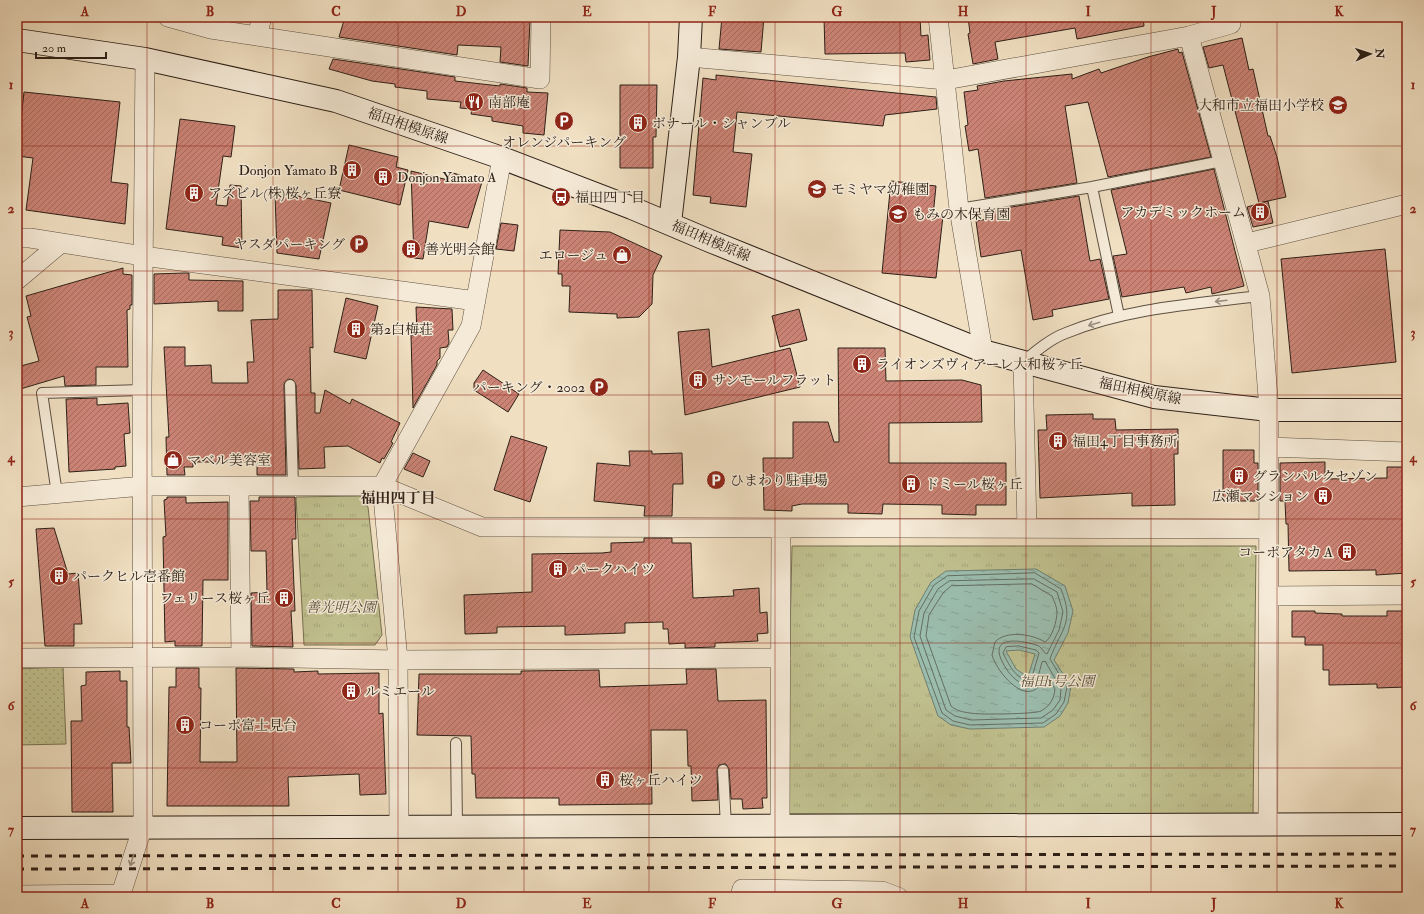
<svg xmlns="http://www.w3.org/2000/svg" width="1424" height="914" font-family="'IM FELL Double Pica','Noto Serif JP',serif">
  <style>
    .grass { fill: url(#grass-tufts); stroke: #767052 }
    .garden { fill: url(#garden-dots); stroke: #767052 }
    .water { fill: url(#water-ripples); stroke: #6f7e72; fill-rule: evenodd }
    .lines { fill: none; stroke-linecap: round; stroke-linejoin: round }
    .shore { stroke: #646e62; stroke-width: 1 }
    .building { fill: url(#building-hatch); stroke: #2d2017 }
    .lane-casing { stroke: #5e5042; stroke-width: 12 }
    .street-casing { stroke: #5e5042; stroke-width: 20 }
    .secondary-casing { stroke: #2d2017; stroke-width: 24 }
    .lane { stroke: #f5ead7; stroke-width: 10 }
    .street { stroke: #f5ead7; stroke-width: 19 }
    .secondary { stroke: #f5ead7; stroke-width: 22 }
    .rail { stroke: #2d2017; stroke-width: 3; stroke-dasharray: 7 7; stroke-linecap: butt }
    .oneway { stroke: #9b8f81 }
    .grid { fill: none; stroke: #8f2418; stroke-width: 1; stroke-opacity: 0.55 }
    .labels { text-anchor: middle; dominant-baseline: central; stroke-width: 3; stroke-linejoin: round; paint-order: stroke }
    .poi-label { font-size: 14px; fill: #2d2017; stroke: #f5ead7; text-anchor: start }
    .street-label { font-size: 14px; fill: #2d2017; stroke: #f5ead7 }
    .park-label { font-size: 14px; font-style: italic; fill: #59503b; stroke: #f5ead7 }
    .neighbourhood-label { font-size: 15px; font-weight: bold; fill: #2d2017; stroke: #f5ead7 }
    .neatline { fill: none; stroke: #8f2418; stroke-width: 1.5 }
    .grid-label { font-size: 13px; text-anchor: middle; font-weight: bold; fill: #8f2418 }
  </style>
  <defs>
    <pattern id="grass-tufts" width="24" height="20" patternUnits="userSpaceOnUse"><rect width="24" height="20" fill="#c0c08e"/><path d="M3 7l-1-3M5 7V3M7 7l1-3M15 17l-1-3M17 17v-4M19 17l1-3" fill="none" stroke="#a5a57a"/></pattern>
    <pattern id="garden-dots" width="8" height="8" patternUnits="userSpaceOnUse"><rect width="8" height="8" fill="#c0c08e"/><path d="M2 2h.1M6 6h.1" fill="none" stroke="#a5a57a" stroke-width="1.8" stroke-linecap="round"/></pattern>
    <pattern id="water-ripples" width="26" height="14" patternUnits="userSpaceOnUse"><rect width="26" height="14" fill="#9bbdae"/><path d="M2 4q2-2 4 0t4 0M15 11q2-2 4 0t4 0" fill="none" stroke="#86a295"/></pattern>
    <pattern id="building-hatch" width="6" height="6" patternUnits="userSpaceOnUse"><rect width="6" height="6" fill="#cb8375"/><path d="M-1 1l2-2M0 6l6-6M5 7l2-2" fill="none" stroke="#a56b5f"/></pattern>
  </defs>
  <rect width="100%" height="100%" fill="#f0dfc1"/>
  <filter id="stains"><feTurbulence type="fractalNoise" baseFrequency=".005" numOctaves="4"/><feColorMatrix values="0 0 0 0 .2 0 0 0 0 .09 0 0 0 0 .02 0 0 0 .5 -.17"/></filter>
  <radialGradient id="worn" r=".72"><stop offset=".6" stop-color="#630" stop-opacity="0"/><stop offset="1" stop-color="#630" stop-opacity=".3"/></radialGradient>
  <path class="grass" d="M360,496L368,507L382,635L375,645H304L296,497Z
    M792,546H1256L1253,817L786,814Z"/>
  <path class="garden" d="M63,667L66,744L17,745V669Z"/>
  <path class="water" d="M1036,569L1065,586L1073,611L1068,633L1054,660L1071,686L1068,703L1060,716L1044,727L970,729L951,725L938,716L910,637L915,610L931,582L946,571ZM1019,650L1035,654L1028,677L1016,669L1006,651Z"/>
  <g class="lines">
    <path class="shore" d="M1035,573L1061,589C1075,624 1061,628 1050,659L1067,687L1064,702L1056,714L1043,723L970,725L953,721L942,713L914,637L919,611L934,585L947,576Z
      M1034,579L1057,592L1063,612L1059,630L1047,654C1042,652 1042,646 1036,645C1017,639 987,636 1004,665C1009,674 1016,682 1026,685C1038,685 1039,672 1042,662L1045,661L1061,689L1060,700L1053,710L1041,718L971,720L955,716L946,710L920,636L924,613L938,589L949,581Z
      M1032,584L1052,596C1054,601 1057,607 1057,612C1057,621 1052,638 1045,642C1032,634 1006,630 995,642L992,655C998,675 1031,712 1044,677L1047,676L1055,689C1054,699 1050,706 1041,711C1036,714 979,715 970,713C963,712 957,711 951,706L926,636L929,615L943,593L951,586Z
      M1019,646L1036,650L1039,653L1032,677L1029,680C1016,680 1008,663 1003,653L1006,647Z"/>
  </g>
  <path class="building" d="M345,17H491V18L530,20L528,66L500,62L501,47L458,45L457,55L339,37Z
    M722,17H764L761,52L719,49Z
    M824,17H920L921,36L928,35L930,60L906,62L905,53L825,54Z
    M968,17H1143L1144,26L1077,39L1075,28L995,42L998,59L973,64L968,34L970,33Z
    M1242,38L1249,70L1253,69L1268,136H1270L1277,157L1286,197L1259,203L1223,65L1209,68L1203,47Z
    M1178,49L1179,53L1182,52L1211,157L1108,177L1088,102L1065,106L1077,183L985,198L978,149L969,151L965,126L968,125L964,92L978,90L977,86L1004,81L1072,74V79L1099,69L1101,73L1148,57Z
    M333,59L455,77V81L500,86V84L527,88V92L548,93L544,135L523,133V126L492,121V117L471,114L472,109L460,108L461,102L427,99V91L395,87V84L372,81L329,69Z
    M716,75L936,97L937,109L885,115L883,126L737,112L733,152L752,154L746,207L710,203L711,197L693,195L703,78L716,80Z
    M620,85H657L656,137H653V168H620Z
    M24,92L120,102L111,182L128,184L125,224L26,210L33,158L17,156Z
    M180,119L235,126L231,157L223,156L216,205L227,206L230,185L241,186L242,248L222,245L223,237L166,229Z
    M349,145L398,157L396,167L408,170L400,205L339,190Z
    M1214,169L1244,286L1212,294L1211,287L1186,293L1184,287L1122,297L1113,256L1127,254L1111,190Z
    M411,171L448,180L450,172L482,182L468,228L429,221L423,259L414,258Z
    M891,181L936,186L933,216H943L936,278L882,273Z
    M283,193L331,203L319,259L277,253L275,194L283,196Z
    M1079,196L1090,261L1100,259L1109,299L1052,310L1053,316L1033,320L1021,250L981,257L976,221L988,219L987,211Z
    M1268,201L1273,223L1253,227L1247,207Z
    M501,223L518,225L514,251L496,249Z
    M560,230L610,232L662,256L653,275L652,304L639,317L617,318V314L569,312L570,286H562V274H558Z
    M1385,249L1396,362L1292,373L1281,259Z
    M123,268V274L132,275V305H130V309L127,310L128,367H96V385L65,386L64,376L17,390V367L39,361L27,317L31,316L26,296Z
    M184,273H189V280L243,281V311H218V301L154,304V274Z
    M278,290H312L313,348L310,347L311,393H315V413H320L325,390L350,404L352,399L400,423L391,442L393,443L384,459L382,458L380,463L348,446L324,447L325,468L299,469L296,385L293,380L289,379L285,382L284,385L286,475H257V462H193V467H184L185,475H167L166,437H169L164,347H185V366L211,365L212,383H248L247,362H254L251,320L278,319Z
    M346,298L378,306L366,359L334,352Z
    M416,307L452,309L453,330H448L449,343L447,347L440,348V358L437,361V365L413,408L411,335H417Z
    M799,309L807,340L780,347L772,316Z
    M709,329L712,367L790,348L800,387L685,415L678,332Z
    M838,348H885L886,381L962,380L981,385L982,422L889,423V463H1006V505H976V515L942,514V505L883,504L882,514L848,513V504H802L792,506V511L764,510L763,458H793V422H828L834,442H839Z
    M483,370L519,394L508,412L474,390V383Z
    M97,398V405L128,403L130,433L124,434L126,466L115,467V469L69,472L66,399Z
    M1093,414V419H1115L1116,430L1178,429V454H1174L1175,505L1132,506V493L1040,498L1038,430H1047L1046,415Z
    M511,436L547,447L530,502L494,490Z
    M1223,450H1254V463H1258V501H1223Z
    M629,451H652V454L682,453L683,484H673L672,516H644L645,506L594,501L597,463L630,466Z
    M413,453L430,461L423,477L404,469Z
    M1325,462V479L1387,478V467H1407V573L1376,575V570L1289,571L1288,524H1286L1285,501H1280V463Z
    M167,497H186V503L228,502V580H203L202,646H175V641L165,642L163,537L166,536L164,500L167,499Z
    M259,497H295L296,539H292L295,611H291L293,647L252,646L251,593L267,592L266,551H251L250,501H259Z
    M54,528L68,574L78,573L82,624H74V646H45L36,529Z
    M644,538H672V543H691L693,598L734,596L733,590L759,588L760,613L767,612L768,633L757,634L758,641L715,643V647L685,648V643L669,644L668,629H663V622L625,623V633L565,635V626L497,627V633L465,634L464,595L532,592V554L602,553L611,552V543L644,542Z
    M1292,611H1315V613L1342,614V616H1387V611H1407V687L1377,688V684L1329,685V670H1323V645H1305V637H1292Z
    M176,668H199V688H201L200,762H237L236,668L294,669V672L318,671V674L379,673V714L383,713L386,794L360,795L359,774L288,777L289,806H167L169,687H176Z
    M686,669H716L718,701L766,700L767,798H762L763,808L743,809L742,799H731L729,769L726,764H723L719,765L717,770L718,800L692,801L691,766H688L687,730H651L652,804L559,805V798H476L475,774H472L471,736L417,735L419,674H521V671L599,670L600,687L687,684Z
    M120,671V681H127V727H129L131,763H112L113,812H72L71,721H82L81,686L86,685V672Z"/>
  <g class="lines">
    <g class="lane-casing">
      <path id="lane" d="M1092,187L1119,316
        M959,209L1092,187L1222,161
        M1023,362C1036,351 1050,339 1066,333C1127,308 1195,304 1260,296
        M290,385L293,486
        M57,494L42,393L142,390
        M456,743L457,826
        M723,770L726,826"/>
    </g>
    <g class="street-casing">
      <path id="street" d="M168,17L211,29L540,79L541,17
        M938,17L959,209L983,351
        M257,36L262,17
        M1189,36L1260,296L1269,410L1268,824
        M689,57L946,80L1189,36L1231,24L1229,17
        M17,238H30L143,256L476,301
        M1247,243L1407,204
        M17,280L61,243
        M1023,362L1027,528
        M1269,447L1407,452
        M239,486L241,657
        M17,497L143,486H382L482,527L1269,529
        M1269,596L1407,595
        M17,658L241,657L398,660L781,658
        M399,826L398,660L382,486L471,326L502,158
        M780,826L781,528
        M17,895L122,894
        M120,897L143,826L142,390L145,59
        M740,897L742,889L882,891L898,897"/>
    </g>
    <g class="secondary-casing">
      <path id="secondary" d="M17,40L145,59L336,101L502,158L632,208L710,241L983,351L1154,397L1269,410H1407
        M670,223L689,57L691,17
        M17,828L1407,824"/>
    </g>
    <use href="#lane" class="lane"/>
    <use href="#street" class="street"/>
    <use href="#secondary" class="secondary"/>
    <path class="rail" d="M17,856L1407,854
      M17,869L1407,866"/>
  </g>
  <defs><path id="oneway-shaft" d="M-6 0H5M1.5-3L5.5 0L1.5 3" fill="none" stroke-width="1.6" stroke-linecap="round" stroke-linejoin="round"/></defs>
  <g class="oneway">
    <use href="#oneway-shaft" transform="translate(1221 301) rotate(173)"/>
    <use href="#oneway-shaft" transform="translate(1094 324) rotate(163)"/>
    <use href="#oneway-shaft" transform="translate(132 860) rotate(108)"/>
  </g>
  <path class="grid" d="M147,17V897M273,17V897M398,17V897M524,17V897M649,17V897M775,17V897M900,17V897M1026,17V897M1151,17V897M1277,17V897M17,146H1407M17,271H1407M17,395H1407M17,519H1407M17,643H1407M17,768H1407"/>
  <defs>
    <g id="restaurant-disc" transform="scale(1)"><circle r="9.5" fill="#8f2418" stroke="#f5ead7"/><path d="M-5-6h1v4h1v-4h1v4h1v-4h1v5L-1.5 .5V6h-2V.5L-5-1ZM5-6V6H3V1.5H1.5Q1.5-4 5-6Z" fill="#fff"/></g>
    <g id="school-disc" transform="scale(1)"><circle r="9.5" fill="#8f2418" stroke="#f5ead7"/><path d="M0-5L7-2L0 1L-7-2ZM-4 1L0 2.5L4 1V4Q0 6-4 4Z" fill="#fff"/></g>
    <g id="parking-disc" transform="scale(1)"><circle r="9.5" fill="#8f2418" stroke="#f5ead7"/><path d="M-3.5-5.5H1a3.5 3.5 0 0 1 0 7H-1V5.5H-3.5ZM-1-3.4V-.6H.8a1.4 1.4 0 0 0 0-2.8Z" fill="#fff"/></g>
    <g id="building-disc" transform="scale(1)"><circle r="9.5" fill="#8f2418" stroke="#f5ead7"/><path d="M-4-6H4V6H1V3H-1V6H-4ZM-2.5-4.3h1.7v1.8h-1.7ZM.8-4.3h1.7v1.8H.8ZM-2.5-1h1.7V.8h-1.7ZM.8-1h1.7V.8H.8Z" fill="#fff"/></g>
    <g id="bus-disc" transform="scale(1)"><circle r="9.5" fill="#8f2418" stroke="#f5ead7"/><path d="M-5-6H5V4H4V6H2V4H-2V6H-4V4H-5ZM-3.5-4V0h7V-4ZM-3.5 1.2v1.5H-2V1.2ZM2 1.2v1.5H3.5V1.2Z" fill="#fff"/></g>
    <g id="shop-disc" transform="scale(1)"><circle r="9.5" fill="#8f2418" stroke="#f5ead7"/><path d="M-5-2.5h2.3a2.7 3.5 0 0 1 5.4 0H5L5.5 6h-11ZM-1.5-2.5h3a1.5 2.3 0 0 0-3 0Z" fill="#fff"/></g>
  </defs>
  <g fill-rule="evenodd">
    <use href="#restaurant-disc" x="474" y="102"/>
    <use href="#school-disc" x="1338" y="105"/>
    <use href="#parking-disc" x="564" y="121"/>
    <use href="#building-disc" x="638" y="123"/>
    <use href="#building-disc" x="352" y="170"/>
    <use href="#building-disc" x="383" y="177"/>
    <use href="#school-disc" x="817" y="189"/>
    <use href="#building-disc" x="194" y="193"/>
    <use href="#bus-disc" x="561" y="197"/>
    <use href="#building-disc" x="1260" y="212"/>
    <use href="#school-disc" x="898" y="214"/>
    <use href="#parking-disc" x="359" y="244"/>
    <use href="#building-disc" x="411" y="249"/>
    <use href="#shop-disc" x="622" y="255"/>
    <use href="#building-disc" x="356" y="329"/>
    <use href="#building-disc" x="862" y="364"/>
    <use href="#building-disc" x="698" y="380"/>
    <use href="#parking-disc" x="599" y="387"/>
    <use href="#building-disc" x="1058" y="441"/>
    <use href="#shop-disc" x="173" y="460"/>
    <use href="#building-disc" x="1239" y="476"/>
    <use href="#parking-disc" x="716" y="480"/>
    <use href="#building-disc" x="911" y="484"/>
    <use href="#building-disc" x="1323" y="496"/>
    <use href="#building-disc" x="1347" y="552"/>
    <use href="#building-disc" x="558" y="569"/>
    <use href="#building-disc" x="59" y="576"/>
    <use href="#building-disc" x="284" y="598"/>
    <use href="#building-disc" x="351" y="691"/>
    <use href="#building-disc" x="185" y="725"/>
    <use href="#building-disc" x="605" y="780"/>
  </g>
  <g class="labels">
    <g class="poi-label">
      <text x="488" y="102">南部庵</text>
      <text x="1324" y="105" text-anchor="end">大和市立福田小学校</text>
      <text x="652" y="123">ボナール・シャンブル</text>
      <text x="564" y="142" text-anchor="middle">オレンジパーキング</text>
      <text x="338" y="170" text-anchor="end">Donjon Yamato B</text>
      <text x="397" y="177">Donjon Yamato A</text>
      <text x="831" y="189">モミヤマ幼稚園</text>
      <text x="208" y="193">アズビル(株)桜ヶ丘寮</text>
      <text x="575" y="197">福田四丁目</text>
      <text x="1246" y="212" text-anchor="end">アカデミックホーム</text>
      <text x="912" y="214">もみの木保育園</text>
      <text x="345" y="244" text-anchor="end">ヤスダパーキング</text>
      <text x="425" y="249">善光明会館</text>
      <text x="608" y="255" text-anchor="end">エロージュ</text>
      <text x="370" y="329">第2白梅荘</text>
      <text x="876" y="364">ライオンズヴィアーレ大和桜ヶ丘</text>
      <text x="712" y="380">サンモールフラット</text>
      <text x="585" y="387" text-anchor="end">パーキング・2002</text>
      <text x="1072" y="441">福田4丁目事務所</text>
      <text x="187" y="460">マベル美容室</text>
      <text x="1253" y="476">グランパルクセゾン</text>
      <text x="730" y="480">ひまわり駐車場</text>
      <text x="925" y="484">ドミール桜ヶ丘</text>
      <text x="1309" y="496" text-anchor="end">広瀬マンション</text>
      <text x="1333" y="552" text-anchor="end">コーポアタカ A</text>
      <text x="572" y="569">パークハイツ</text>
      <text x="73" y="576">パークヒル壱番館</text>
      <text x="270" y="598" text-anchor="end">フェリース桜ヶ丘</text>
      <text x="365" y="691">ルミエール</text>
      <text x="199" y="725">コーポ富士見台</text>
      <text x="619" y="780">桜ヶ丘ハイツ</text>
    </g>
    <g class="street-label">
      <text transform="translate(408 126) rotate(19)">福田相模原線</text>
      <text transform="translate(711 241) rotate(23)">福田相模原線</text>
      <text transform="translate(1140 391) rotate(12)">福田相模原線</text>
    </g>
    <g class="park-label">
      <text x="341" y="607">善光明公園</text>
      <text x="1057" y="681">福田1号公園</text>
    </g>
    <g class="neighbourhood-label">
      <text x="398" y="498">福田四丁目</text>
    </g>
  </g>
  <rect width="1424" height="914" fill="none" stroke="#f0dfc1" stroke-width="44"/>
  <g transform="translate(1370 54) rotate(87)" stroke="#f5ead7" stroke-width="3" paint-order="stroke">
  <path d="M0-3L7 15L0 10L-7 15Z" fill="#2d2017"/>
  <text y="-6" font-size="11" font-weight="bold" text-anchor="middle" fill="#2d2017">N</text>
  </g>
  <path d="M36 52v6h70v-6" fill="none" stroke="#2d2017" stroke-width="2"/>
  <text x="42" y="52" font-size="12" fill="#2d2017" stroke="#f5ead7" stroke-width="3" paint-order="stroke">20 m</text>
  <rect x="22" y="22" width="1380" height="870" class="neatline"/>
  <g class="grid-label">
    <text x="85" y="16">A</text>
    <text x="210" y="16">B</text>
    <text x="336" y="16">C</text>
    <text x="461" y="16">D</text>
    <text x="587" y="16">E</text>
    <text x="712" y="16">F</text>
    <text x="837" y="16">G</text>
    <text x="963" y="16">H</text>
    <text x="1088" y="16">I</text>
    <text x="1214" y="16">J</text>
    <text x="1339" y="16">K</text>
    <text x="11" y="89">1</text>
    <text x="1413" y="89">1</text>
    <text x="11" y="213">2</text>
    <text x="1413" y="213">2</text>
    <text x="11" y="337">3</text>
    <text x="1413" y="337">3</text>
    <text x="11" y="462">4</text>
    <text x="1413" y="462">4</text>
    <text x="11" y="586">5</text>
    <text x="1413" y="586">5</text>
    <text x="11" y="710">6</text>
    <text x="1413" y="710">6</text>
    <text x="11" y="834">7</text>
    <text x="1413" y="834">7</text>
    <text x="85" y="908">A</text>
    <text x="210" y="908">B</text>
    <text x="336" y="908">C</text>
    <text x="461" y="908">D</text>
    <text x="587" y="908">E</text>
    <text x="712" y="908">F</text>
    <text x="837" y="908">G</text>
    <text x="963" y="908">H</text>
    <text x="1088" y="908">I</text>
    <text x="1214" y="908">J</text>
    <text x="1339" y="908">K</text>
  </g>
  <rect width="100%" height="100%" filter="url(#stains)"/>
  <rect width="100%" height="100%" fill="url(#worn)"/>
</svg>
